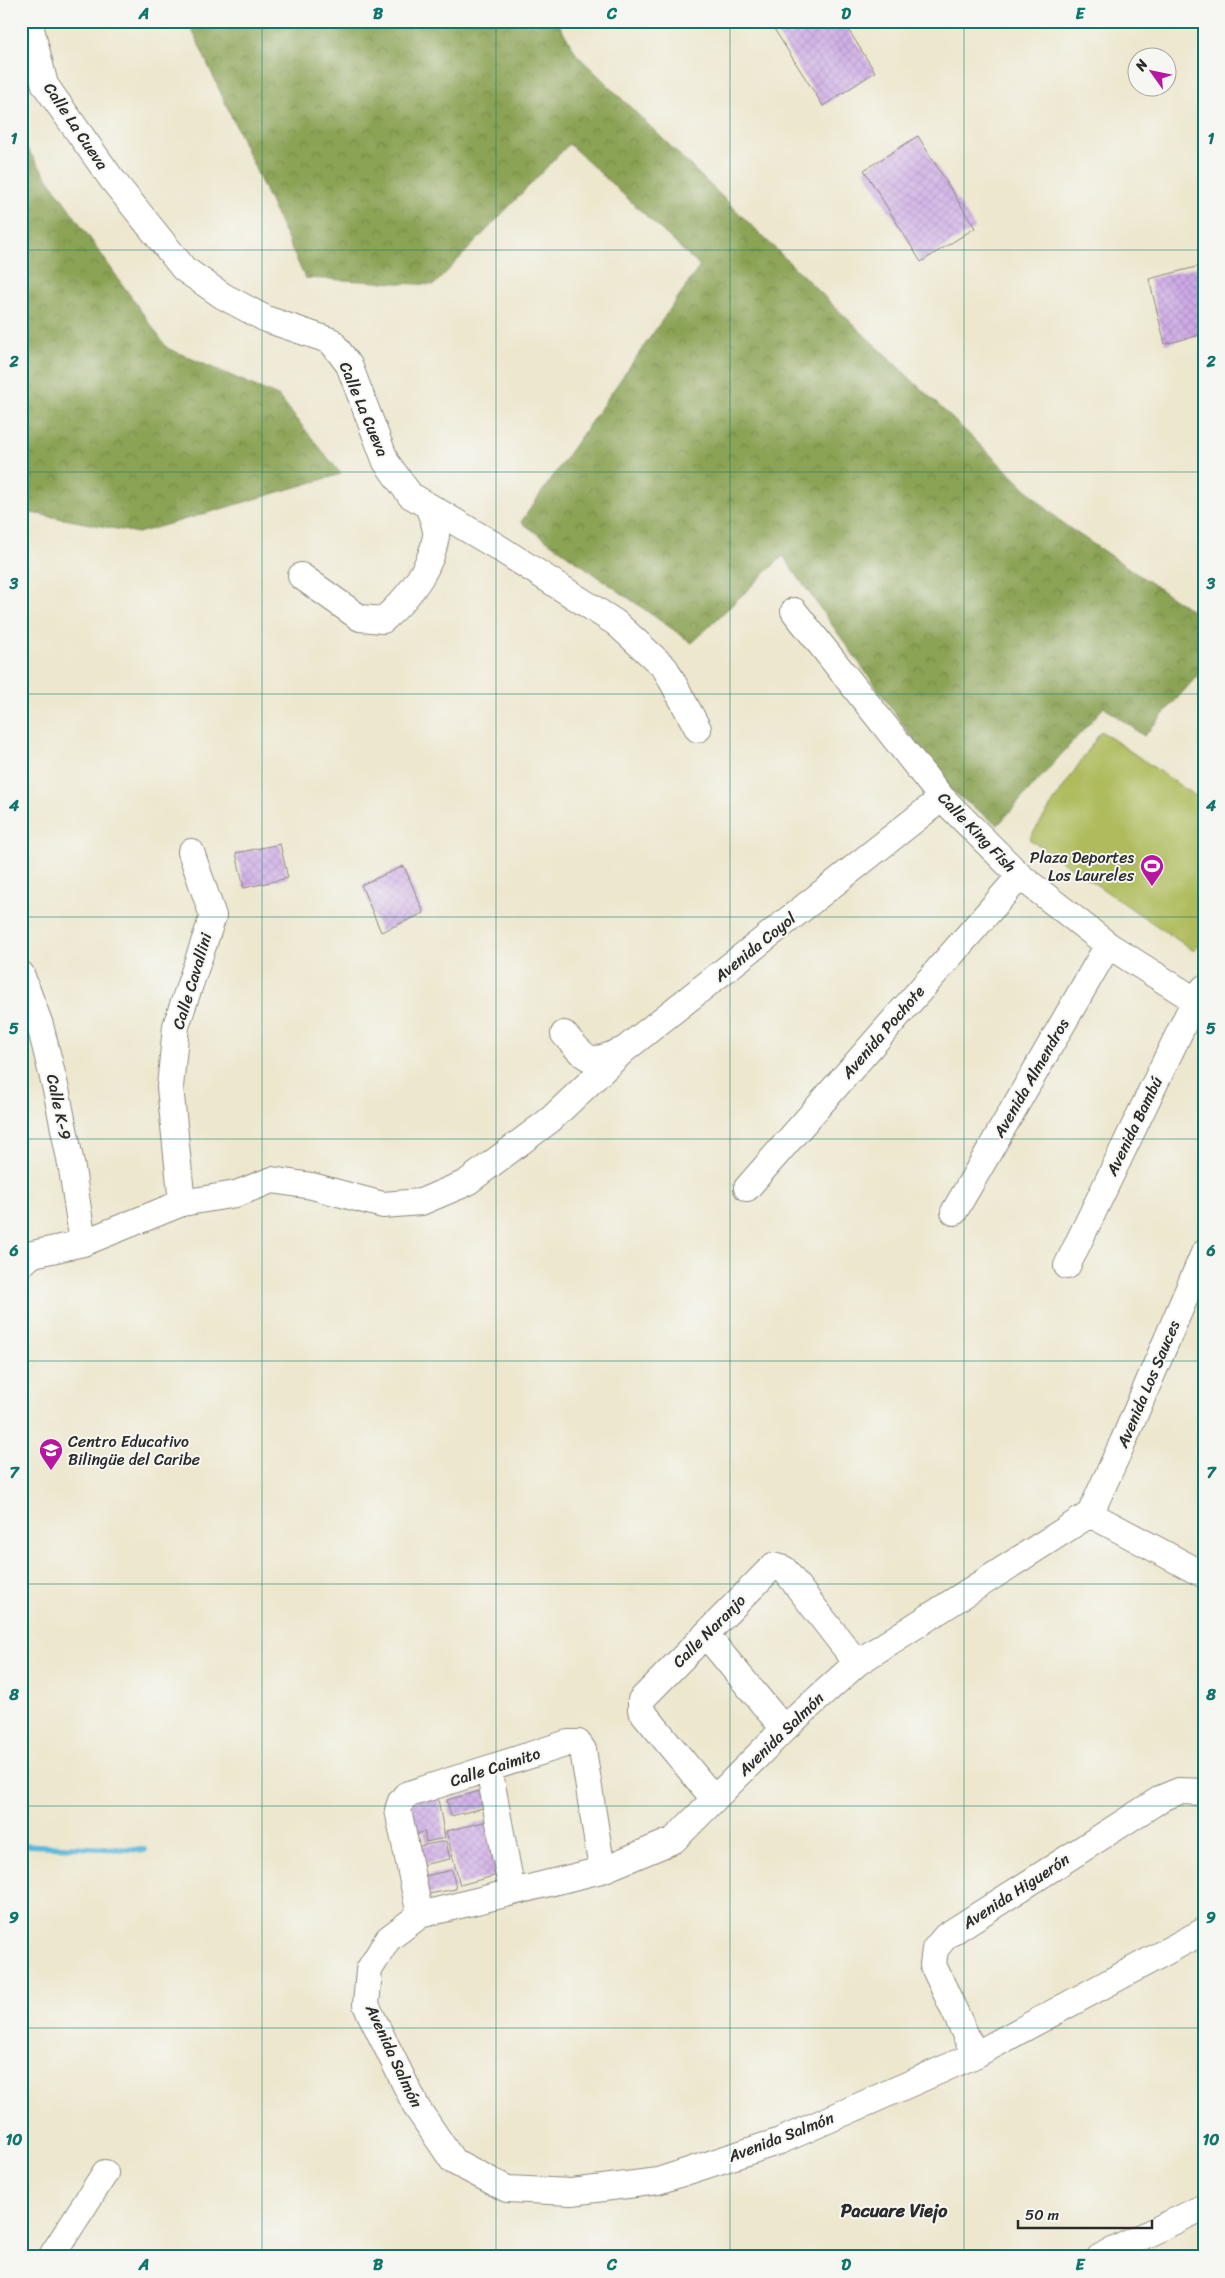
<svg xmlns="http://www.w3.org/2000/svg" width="1225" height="2278" font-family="Sriracha,sans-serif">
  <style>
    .forest { fill: url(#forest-crowns); stroke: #5b6740 }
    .garden { fill: #afbb5c; stroke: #6d7344 }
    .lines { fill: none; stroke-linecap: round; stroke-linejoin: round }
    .stream { stroke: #5cb7d9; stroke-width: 5.5 }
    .building { fill: url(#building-cross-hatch) }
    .minor-casing { stroke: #8c897c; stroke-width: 28 }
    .minor { stroke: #fff; stroke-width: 26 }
    .grid { fill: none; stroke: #0f766e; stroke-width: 1; stroke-opacity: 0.55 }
    .labels { text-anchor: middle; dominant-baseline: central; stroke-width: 4; stroke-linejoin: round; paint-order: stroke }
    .street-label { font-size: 16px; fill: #2b2b2b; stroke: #f6f6f2 }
    .poi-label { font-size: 16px; fill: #2b2b2b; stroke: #f6f6f2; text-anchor: end }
    .neighbourhood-label { font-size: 18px; font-weight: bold; fill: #2b2b2b; stroke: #f6f6f2 }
    .neatline { fill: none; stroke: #0f766e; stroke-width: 2 }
    .grid-label { font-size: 16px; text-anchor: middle; font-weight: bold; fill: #0f766e }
  </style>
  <defs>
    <pattern id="forest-crowns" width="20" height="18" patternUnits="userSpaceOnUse" patternTransform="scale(1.25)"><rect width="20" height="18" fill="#8ba354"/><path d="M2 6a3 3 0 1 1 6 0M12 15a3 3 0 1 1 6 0" fill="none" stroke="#728546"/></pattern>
    <pattern id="building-cross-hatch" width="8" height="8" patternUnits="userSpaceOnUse" patternTransform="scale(1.25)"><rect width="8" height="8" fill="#cdaae6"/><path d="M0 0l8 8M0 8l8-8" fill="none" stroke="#b092c5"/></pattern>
  </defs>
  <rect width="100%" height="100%" fill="#f6f6f2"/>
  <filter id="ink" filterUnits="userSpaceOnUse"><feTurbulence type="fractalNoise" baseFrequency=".02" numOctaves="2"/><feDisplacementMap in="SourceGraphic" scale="10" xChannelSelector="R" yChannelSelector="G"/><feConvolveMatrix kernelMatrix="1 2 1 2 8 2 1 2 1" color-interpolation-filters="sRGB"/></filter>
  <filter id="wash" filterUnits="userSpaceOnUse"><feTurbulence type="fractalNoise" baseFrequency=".0096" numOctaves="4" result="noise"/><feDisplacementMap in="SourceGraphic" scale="20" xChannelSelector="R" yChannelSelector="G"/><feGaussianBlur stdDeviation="1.12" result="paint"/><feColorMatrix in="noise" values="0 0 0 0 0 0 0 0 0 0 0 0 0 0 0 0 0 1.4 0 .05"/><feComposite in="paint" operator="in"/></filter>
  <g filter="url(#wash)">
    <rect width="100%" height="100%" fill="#ede7ce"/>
    <path class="forest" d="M188,21H557L577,55L833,305L1062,523L1204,619V668L1144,736L1104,707L998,825L949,789L783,556L692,643L521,522L700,266L569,144L434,285L305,278Z
      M21,146L28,150L167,348L278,396L341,474L138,533L21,511Z"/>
    <path class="garden" d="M1101,731L1204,802V936L1194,951L1029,839Z"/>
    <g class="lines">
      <path class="stream" d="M21,1845L145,1850"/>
    </g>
    <g id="blocks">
      <path class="building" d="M769,21H843L875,72L823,106Z
        M918,136L975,228L921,262L864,170Z
        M1204,265V334L1165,344L1149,279Z
        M280,844L288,878L244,888L236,853Z
        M404,866L424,913L381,932L361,885Z
        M487,1789L491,1806L451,1816L447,1800Z
        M437,1793L445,1838L426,1842L424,1831L412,1837L405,1799Z
        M492,1820L505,1873L460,1885L446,1831Z
        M446,1841L450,1859L417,1866L414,1847Z
        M452,1870L456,1889L423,1895L420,1877Z"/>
    </g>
  </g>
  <g filter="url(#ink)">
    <use href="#blocks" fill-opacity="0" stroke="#8c897c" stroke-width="1"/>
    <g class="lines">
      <g class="minor-casing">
        <path id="minor" d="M29,21L45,85L111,178L184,269L223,296L266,319L331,341L349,365L386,462L410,495L496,546L616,623L665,668L698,729
          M301,576L360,618L383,620C408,598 431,570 436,536C437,527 431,514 428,506
          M794,611L942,798L1020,876L1108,945L1204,1006
          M21,974L40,1025L57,1094L72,1169L83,1243
          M564,1034C589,1062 588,1065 624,1050L942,798
          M747,1188L1020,876
          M182,1203L170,1087L176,1026L213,916L191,852
          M954,1212L1108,945
          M21,1264L33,1254L83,1243L182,1203L236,1194L272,1180L312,1186L383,1205L421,1202L466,1183L550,1120L624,1050
          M1067,1266L1195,1000L1204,988
          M1090,1514L857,1663L784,1729L674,1840L602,1870L420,1915L388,1939L369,1970L366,2005L417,2108L453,2161L507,2189L572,2192L658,2181L780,2141L975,2055L1204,1931
          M1090,1514L1123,1442L1204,1253
          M1090,1514L1204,1575
          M706,1635L784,1729
          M489,1769L512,1892
          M714,1799L641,1710V1700L773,1566L784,1569L857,1663
          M420,1915L398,1810L401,1801L406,1795L568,1743H578L583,1750L602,1870
          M975,2055L933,1965L935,1949L946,1936L1162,1798L1179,1791L1204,1792
          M51,2257L105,2173
          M1100,2257L1204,2207"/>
      </g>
      <use href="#minor" class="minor"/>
    </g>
  </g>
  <path class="grid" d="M262,21V2257M496,21V2257M730,21V2257M964,21V2257M21,250H1204M21,472H1204M21,694H1204M21,917H1204M21,1139H1204M21,1361H1204M21,1584H1204M21,1806H1204M21,2028H1204"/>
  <defs>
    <g id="stadium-pin" transform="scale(1.25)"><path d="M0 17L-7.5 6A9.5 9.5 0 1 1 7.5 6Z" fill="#b5179e" stroke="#f6f6f2"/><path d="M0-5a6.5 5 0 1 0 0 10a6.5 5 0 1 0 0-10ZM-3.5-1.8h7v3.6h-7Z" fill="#fff"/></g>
    <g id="university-pin" transform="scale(1.25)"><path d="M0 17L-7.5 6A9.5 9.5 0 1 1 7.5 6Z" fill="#b5179e" stroke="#f6f6f2"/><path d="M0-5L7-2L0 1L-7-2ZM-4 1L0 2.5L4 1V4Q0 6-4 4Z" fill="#fff"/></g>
  </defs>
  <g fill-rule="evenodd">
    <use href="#stadium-pin" x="1152" y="866"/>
    <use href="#university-pin" x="51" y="1450"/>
  </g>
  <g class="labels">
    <g class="street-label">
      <text transform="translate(76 126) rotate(56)">Calle La Cueva</text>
      <text transform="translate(364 409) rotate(67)">Calle La Cueva</text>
      <text transform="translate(977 832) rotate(46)">Calle King Fish</text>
      <text transform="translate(755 947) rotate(-39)">Avenida Coyol</text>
      <text transform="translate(192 981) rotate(-73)">Calle Cavallini</text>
      <text transform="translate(883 1032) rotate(-49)">Avenida Pochote</text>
      <text transform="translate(1031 1078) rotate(-60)">Avenida Almendros</text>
      <text transform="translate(59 1107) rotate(78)">Calle K-9</text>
      <text transform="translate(1134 1126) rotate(-64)">Avenida Bambú</text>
      <text transform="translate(1148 1384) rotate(-67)">Avenida Los Sauces</text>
      <text transform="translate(709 1631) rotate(-45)">Calle Naranjo</text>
      <text transform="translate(781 1734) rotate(-44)">Avenida Salmón</text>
      <text transform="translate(495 1767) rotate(-18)">Calle Caimito</text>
      <text transform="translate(1016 1891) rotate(-33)">Avenida Higuerón</text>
      <text transform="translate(394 2056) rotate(65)">Avenida Salmón</text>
      <text transform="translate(781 2137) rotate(-21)">Avenida Salmón</text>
    </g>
    <g class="poi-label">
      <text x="1134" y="857">Plaza Deportes<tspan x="1134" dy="18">Los Laureles</tspan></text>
      <text x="68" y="1441" text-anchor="start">Centro Educativo<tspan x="68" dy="18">Bilingüe del Caribe</tspan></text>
    </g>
    <g class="neighbourhood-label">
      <text x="894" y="2211">Pacuare Viejo</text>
    </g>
  </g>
  <rect width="1225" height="2278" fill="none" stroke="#f6f6f2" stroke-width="55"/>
  <g transform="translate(1152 72) rotate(303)"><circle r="24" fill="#f6f6f2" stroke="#a5a5a2"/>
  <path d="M0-4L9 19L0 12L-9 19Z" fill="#b5179e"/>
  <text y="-8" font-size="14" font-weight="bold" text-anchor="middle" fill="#2b2b2b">N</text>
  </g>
  <path d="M1018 2220v8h134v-8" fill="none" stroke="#2b2b2b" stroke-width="2.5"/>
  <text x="1025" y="2220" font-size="15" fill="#2b2b2b" stroke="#f6f6f2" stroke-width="4" paint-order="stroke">50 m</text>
  <rect x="28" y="28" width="1170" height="2222" class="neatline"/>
  <g class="grid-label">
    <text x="144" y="19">A</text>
    <text x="378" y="19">B</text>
    <text x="612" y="19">C</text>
    <text x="846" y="19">D</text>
    <text x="1080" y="19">E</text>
    <text x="14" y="144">1</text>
    <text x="1211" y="144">1</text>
    <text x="14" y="367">2</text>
    <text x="1211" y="367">2</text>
    <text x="14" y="589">3</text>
    <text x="1211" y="589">3</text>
    <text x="14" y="811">4</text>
    <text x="1211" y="811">4</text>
    <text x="14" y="1034">5</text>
    <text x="1211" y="1034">5</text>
    <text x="14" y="1256">6</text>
    <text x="1211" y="1256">6</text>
    <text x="14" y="1478">7</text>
    <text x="1211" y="1478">7</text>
    <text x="14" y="1700">8</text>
    <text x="1211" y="1700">8</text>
    <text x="14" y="1923">9</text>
    <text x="1211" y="1923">9</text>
    <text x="14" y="2145">10</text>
    <text x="1211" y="2145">10</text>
    <text x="144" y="2270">A</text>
    <text x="378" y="2270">B</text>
    <text x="612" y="2270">C</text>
    <text x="846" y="2270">D</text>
    <text x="1080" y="2270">E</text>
  </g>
</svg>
